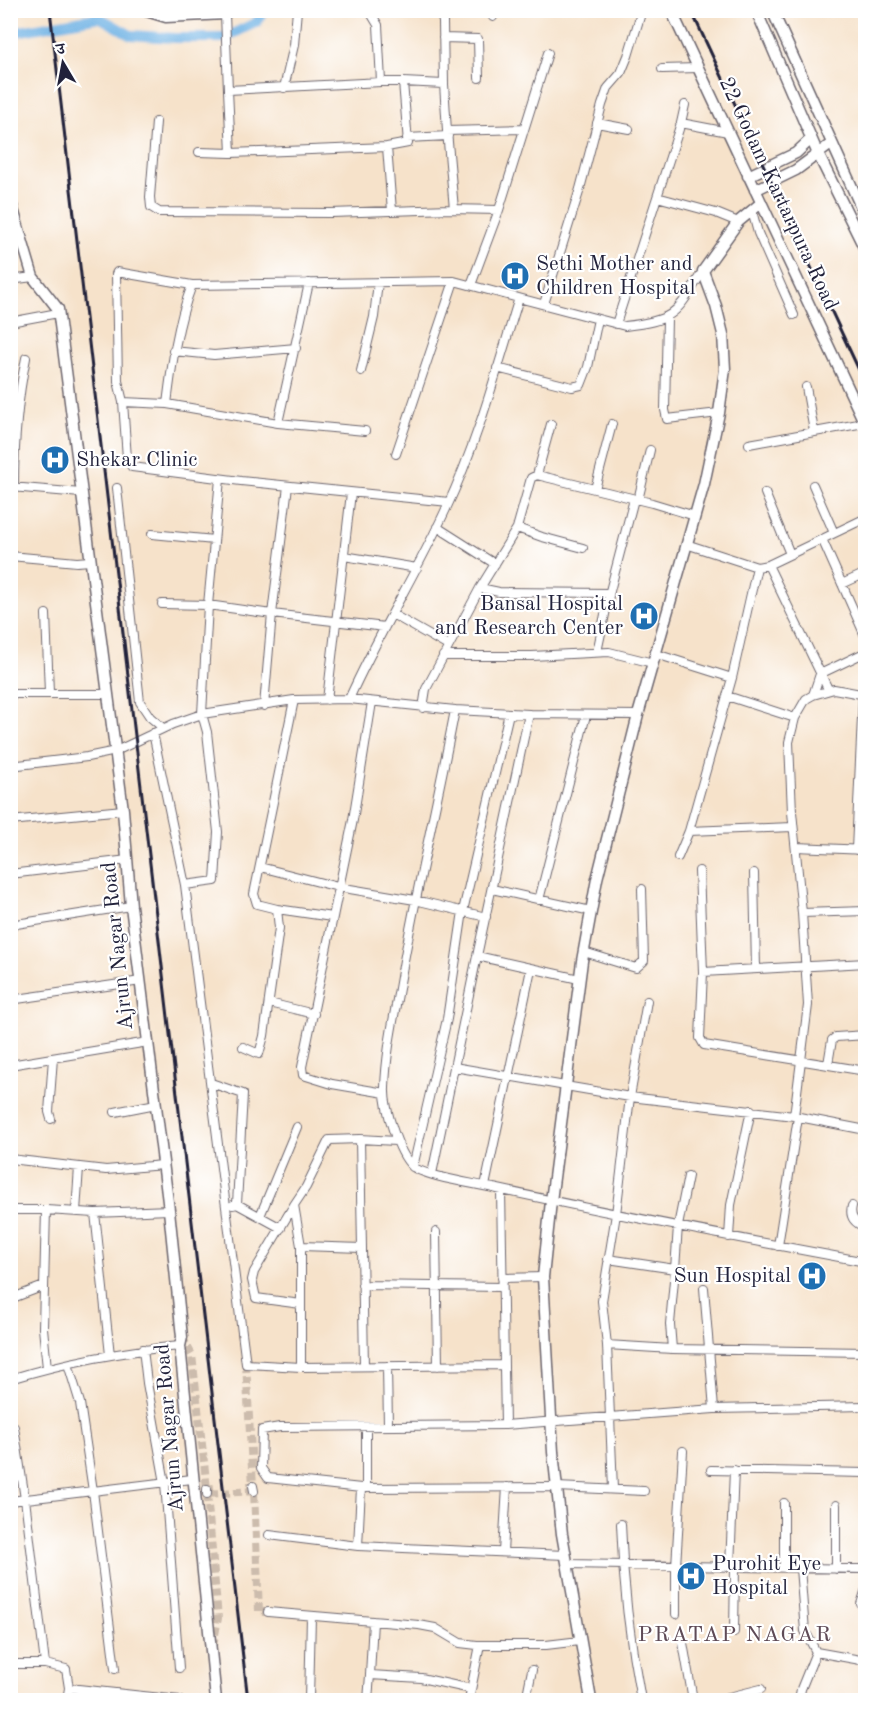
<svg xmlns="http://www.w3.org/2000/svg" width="876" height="1711" font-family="'Old Standard TT','Noto Serif Devanagari',serif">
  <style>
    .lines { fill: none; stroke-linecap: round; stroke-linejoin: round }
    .canal { stroke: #6fb2e4; stroke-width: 10 }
    .minor-tunnel { stroke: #ccbcad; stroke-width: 8; stroke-dasharray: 8 4; stroke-linecap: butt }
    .minor-casing { stroke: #6c656d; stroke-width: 10 }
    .tertiary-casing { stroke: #6c656d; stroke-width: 13 }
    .minor { stroke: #fff; stroke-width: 8 }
    .tertiary { stroke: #fff; stroke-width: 10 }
    .rail { stroke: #22223b; stroke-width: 3 }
    .labels { text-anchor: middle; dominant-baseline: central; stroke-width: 4.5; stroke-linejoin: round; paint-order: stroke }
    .street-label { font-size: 21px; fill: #22223b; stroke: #fff }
    .poi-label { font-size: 21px; fill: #22223b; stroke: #fff; text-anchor: start }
    .neighbourhood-label { font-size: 22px; letter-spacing: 1.5px; fill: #5f4b57; stroke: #fff }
  </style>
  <rect width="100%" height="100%" fill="#fff"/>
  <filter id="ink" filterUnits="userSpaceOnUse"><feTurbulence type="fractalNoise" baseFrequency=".0167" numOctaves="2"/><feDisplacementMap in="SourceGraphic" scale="12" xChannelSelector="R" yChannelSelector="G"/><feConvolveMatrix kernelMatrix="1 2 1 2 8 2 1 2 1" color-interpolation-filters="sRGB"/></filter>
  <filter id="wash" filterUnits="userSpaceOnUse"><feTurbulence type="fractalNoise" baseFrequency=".008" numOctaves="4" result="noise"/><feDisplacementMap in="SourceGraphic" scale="24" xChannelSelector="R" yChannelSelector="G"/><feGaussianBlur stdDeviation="1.35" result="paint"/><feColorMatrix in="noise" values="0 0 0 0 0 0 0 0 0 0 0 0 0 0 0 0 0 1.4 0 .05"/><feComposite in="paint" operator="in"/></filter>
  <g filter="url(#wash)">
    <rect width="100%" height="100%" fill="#f6e2ca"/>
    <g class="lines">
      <path class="canal" d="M10,33L99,17L131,35L175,38H224L257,22L264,10"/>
    </g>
  </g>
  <g filter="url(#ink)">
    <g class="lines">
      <path class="minor-tunnel" d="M182,1337L192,1355L207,1489L214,1488
        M246,1364L253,1486H247
        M213,1646L218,1618L207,1494L254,1491L259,1612H268"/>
      <g class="minor-casing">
        <path id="minor" d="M369,10L378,25L381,82H403L408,143L387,147L392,211
          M860,10L866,21
          M225,14L228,90
          M493,17L495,10
          M443,38L478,39L479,78
          M662,69L698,68
          M381,82L228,90L231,153L387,147
          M403,82L444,84L443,22L440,10
          M444,84L447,131
          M284,88L294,45L297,10
          M156,122L150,197L151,207L159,212L331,213L450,209L499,210L471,285
          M597,123L629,129
          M681,123L685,105
          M407,138L448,136
          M199,152L231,153
          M657,197L716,213L738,222
          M454,209L447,131L524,129
          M499,210L548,53
          M752,211L758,233L794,315
          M10,280L33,277
          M192,285L117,272L116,274L118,381L123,402L127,458L132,467L241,481L449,502
          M544,304L580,189L602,105L608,88L621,73L628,56L642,10
          M667,318L665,410L667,419L719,413
          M10,322L58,313
          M616,324L681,123L728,132
          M173,351L214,355L296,348
          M497,368L572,387L581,385L588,367L598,319
          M361,371L374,317L378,282
          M806,387L814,431
          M123,402L167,404C172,364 177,324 192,285L454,281L625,326C677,320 676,313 703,271
          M167,404L278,423L309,283
          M278,423L365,431
          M749,444L864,423
          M396,454L454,281
          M537,475L551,424
          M813,485L834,533
          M11,487L81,493
          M14,487C14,443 17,402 26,358
          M117,488L140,702L150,717L163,728
          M595,489L612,424
          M765,493L790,554
          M638,500L650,450
          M437,527L495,564
          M517,528L542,537L583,548
          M152,534L214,540
          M822,539L866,638
          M686,544L757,567
          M10,556L77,562L90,561
          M344,556L417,568
          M768,565L828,689
          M842,584L866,573
          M480,588L499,592L609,593
          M162,604L208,605L220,479
          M46,614L49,693
          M392,614L448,646
          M597,652L610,591L634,499
          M656,654L732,678
          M443,656H532L609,652L653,663
          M10,694H108
          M813,695L820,674L866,652
          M727,696L795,718
          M349,699C378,634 416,574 446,509C478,441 497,369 519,298
          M327,700L351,493
          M372,702L353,820L302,1067L303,1075L332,1084L385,1093
          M264,706L272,614L385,627
          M423,708L426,689L480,588L517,528L531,478L537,475L652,503L695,516
          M455,710C438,799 417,887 401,977C395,1013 386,1051 385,1088C384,1107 398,1153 412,1166C422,1176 477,1184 493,1188C617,1215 741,1239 866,1262
          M529,714L477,956L579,979
          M153,733L185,885L246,1364L301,1367
          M10,766L87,757L116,751L173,724L202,714L294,700L349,699L455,710L529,714L638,715
          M10,821L123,810
          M689,831L793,827
          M796,847L866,850
          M856,850L863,694
          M678,857L689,831L732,678L757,567L768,565L866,518
          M260,867L338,887L415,900L486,917
          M699,871L703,972L700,1038L704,1045L866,1071
          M754,873L756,969
          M10,874L128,860
          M185,885L215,881L218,832L207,732L202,714L208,605L272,614L288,486
          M492,889L591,911
          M539,900L586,715
          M277,909L257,904L254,894L294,700
          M802,913L866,911
          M10,925L131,906
          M584,952L636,968L644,961L642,889
          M703,972L866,963
          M10,1000L141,981
          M269,1003L314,1014
          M243,1047L259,1054L264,1036L279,928L277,909L332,917
          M828,1064L832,1040L836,1037L866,1035
          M10,1065L148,1042
          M454,1067L630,1097L794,1116L866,1130
          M211,1083L243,1094L237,1204
          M115,1112L156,1104
          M794,1116L808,1005L802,913L792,812L789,742L795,718L806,699L813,695L834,689L866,695
          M51,1119L49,1112L53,1058
          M10,1159L106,1170L163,1165
          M413,1167L447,1019L463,911L509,713
          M432,1174L477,956
          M485,1186L531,969
          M501,1190L505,1425
          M233,1205L237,1204L281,1228
          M294,1205L254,1272L252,1280L256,1298L301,1304
          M852,1206C849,1218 855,1223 866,1228
          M10,1210H46
          M76,1212L79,1167
          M95,1213L110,1355
          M260,1216L297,1127
          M436,1232L438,1366
          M729,1237L731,1205L751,1110
          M301,1246L294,1205L306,1187L329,1140L360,1139
          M778,1246L798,1117
          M362,1248L360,1139L396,1141
          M608,1259L675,1269L678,1226L688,1176
          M675,1269L670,1324L672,1349L866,1352
          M502,1278L543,1277
          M362,1285L502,1287
          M704,1288L714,1409
          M10,1299L44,1286
          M607,1345L672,1349
          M143,1349L147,1383L165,1483L179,1668
          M68,1364L80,1403L93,1491L115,1669
          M364,1366L362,1248L301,1246V1367L504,1365
          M387,1366L388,1426
          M47,1368L43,1328L46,1210L95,1213L169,1210
          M10,1379C66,1362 123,1351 180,1346
          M366,1427V1488
          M711,1470L866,1473
          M253,1486L254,1491
          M207,1489V1494
          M613,1489L607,1345L602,1301L616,1214L630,1097L647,1001
          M644,1491L557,1487L361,1488L268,1478L261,1468L262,1430L280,1427L505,1425L714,1409L866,1406
          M10,1501L192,1479
          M621,1524C623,1583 630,1643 641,1700
          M269,1535L358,1546L565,1555
          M358,1546L361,1488
          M503,1552L507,1487
          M567,1564L866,1569
          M730,1567L734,1470
          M784,1568V1503
          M800,1568L805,1631L816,1652
          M836,1569V1505
          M866,1589L861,1604H866
          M268,1612L419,1625L435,1628L460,1643L477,1645H546L580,1641
          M676,1614V1566L683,1451
          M373,1621L370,1675L421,1678L471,1689
          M734,1632L735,1567
          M682,1637L693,1700
          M816,1652L866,1661
          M10,1664H45L25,1499L14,1427
          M45,1664L66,1669L69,1688
          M67,1700L69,1688L180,1700
          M309,1700L311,1616
          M368,1700L370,1675
          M469,1700L480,1645
          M526,1700L532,1670
          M717,1700L761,1689
          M799,1700L801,1689L816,1652"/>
      </g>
      <g class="tertiary-casing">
        <path id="tertiary" d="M143,10L166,17L225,14L228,10
          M671,10L866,426
          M756,10L818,154L866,251
          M772,10L866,218
          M748,176L796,153L811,139
          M755,190L796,170L831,144
          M10,199L33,277L58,309L123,810L131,906L169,1210L182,1337L180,1346L216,1700
          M591,1700L562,1534L553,1452L543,1277L551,1201L582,961L597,879L638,715L704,484L719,413L725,369L723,334L716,306L703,271L738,222L761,203"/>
      </g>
      <use href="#minor" class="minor"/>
      <use href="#tertiary" class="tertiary"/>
      <path class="rail" d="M50,10L248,1700
        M691,10L866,385"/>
    </g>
  </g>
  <defs>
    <g id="hospital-disc" transform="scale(1.5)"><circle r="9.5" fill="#1f6fb2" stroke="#fff"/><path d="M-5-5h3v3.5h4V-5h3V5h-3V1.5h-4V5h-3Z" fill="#fff"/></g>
  </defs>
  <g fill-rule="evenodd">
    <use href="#hospital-disc" x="515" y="276"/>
    <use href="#hospital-disc" x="55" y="460"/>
    <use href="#hospital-disc" x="644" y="616"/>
    <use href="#hospital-disc" x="812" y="1276"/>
    <use href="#hospital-disc" x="691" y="1576"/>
  </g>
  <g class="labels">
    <g class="street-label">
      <text transform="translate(778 194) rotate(65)">22 Godam Kartarpura Road</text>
      <text transform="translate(118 946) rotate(-96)">Ajrun Nagar Road</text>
      <text transform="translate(170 1428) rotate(-95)">Ajrun Nagar Road</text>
    </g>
    <g class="poi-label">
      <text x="536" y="264">Sethi Mother and<tspan x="536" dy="24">Children Hospital</tspan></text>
      <text x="76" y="460">Shekar Clinic</text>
      <text x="623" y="604" text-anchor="end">Bansal Hospital<tspan x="623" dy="24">and Research Center</tspan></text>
      <text x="791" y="1276" text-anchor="end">Sun Hospital</text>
      <text x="712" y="1564">Purohit Eye<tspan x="712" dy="24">Hospital</tspan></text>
    </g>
    <g class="neighbourhood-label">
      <text x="735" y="1635">PRATAP NAGAR</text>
    </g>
  </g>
  <rect width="876" height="1711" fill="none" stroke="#fff" stroke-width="36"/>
  <g transform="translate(63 63) rotate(350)" stroke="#ffffff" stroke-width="4.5" paint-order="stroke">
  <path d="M0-4.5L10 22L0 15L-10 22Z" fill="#22223b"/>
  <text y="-9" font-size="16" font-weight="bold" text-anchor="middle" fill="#22223b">उ</text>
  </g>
</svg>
